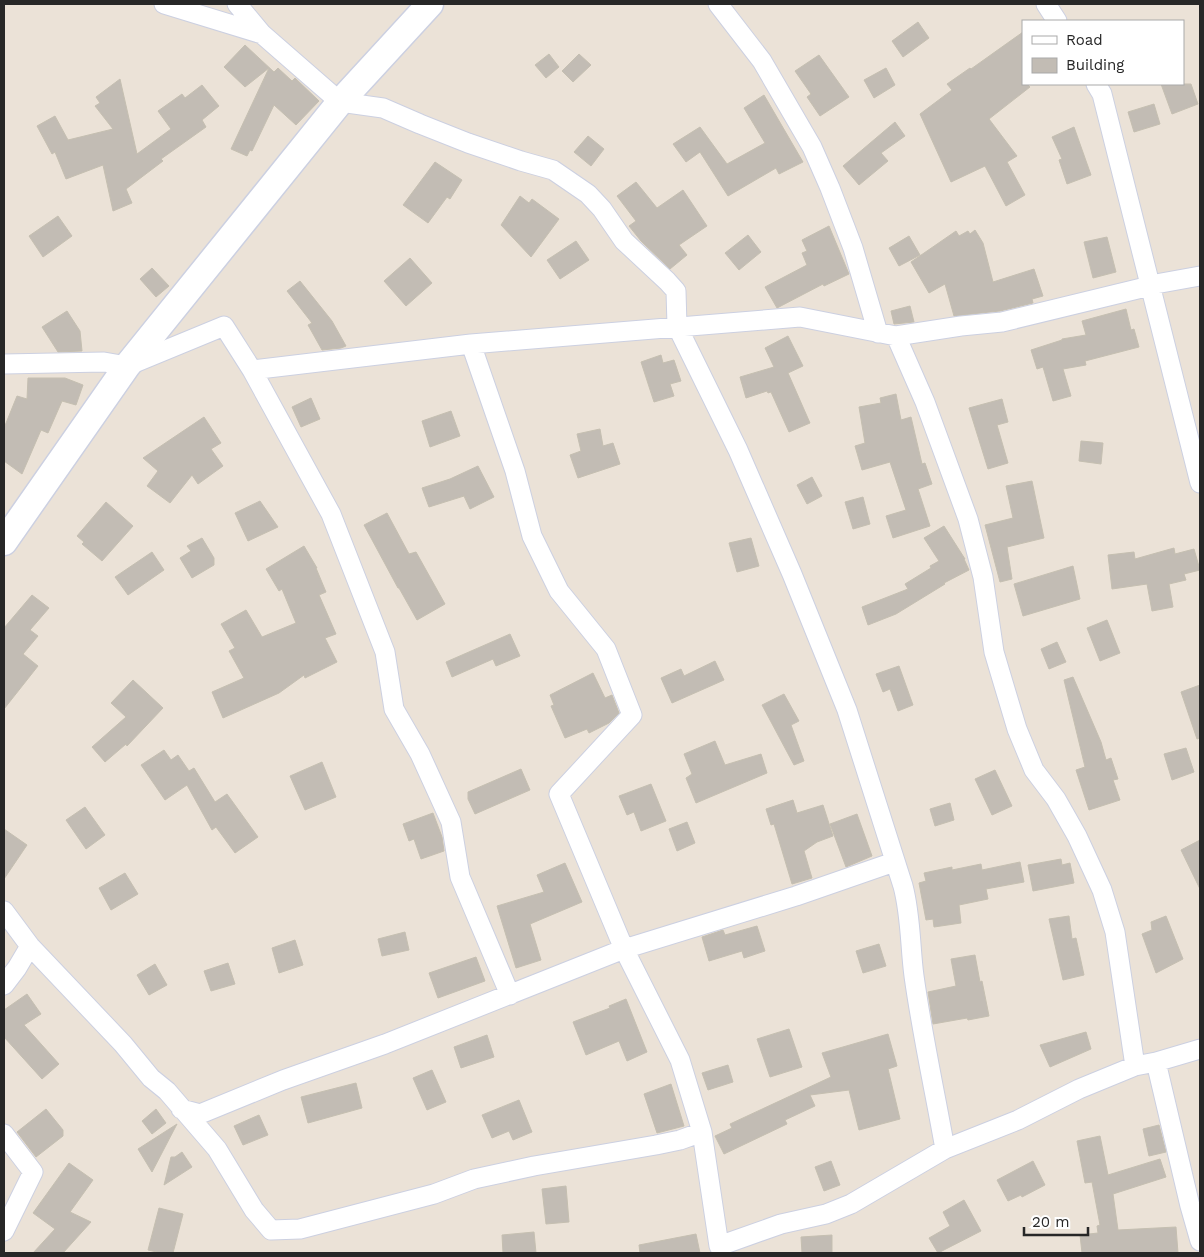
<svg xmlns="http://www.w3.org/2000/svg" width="1204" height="1257" font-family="'Work Sans',sans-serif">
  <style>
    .building { fill: #c2bcb4; stroke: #c5bfb1 }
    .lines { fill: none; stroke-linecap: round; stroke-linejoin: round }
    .street-casing { stroke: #ccd0e1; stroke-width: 21 }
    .secondary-casing { stroke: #ccd0e1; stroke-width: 29 }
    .street { stroke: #fff; stroke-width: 19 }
    .secondary { stroke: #fff; stroke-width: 26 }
  </style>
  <rect width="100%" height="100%" fill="#ebe2d7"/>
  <path class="building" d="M918,22L929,38L903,57L892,41Z
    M1023,32V84H1027L1030,87L989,119L1017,156L1007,162L1025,195L1006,206L985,166L951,182L920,114L952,90L947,84L970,68L971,69Z
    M245,45L274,72L278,68L292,81L295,78L319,101L296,125L274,105L252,151L250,150L247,156L231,149L269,68L245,87L224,67Z
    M549,54L559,67L546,78L535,65Z
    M579,54L591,65L573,82L562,71Z
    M819,55L849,97L820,116L807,97L811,94L795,71Z
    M886,68L895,85L874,98L864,80Z
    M120,79L137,154L171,129L158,111L182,94L185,98L202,85L219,106L202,120L206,127L161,159L163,161L126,189L132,203L113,211L103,165L66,179L55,152L52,154L37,126L55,116L68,140L113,129L95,106L100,103L96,97Z
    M1161,84H1191L1198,104L1172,114Z
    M764,95L803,162L779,174L776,168L728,196L700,152L686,162L673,144L700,127L727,164L765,143L744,108Z
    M1154,104L1160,124L1134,132L1128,112Z
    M895,122L905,136L881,153L888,161L859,185L843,166Z
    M1074,127L1091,175L1067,184L1059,160L1062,159L1052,137Z
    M588,136L604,149L591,166L574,152Z
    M435,162L462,180L450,199L447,197L428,223L403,205Z
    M636,182L657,208L683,190L707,226L679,245L687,255L670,269L641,241L629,226L636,221L617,196Z
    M520,196L529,203L532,199L559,219L531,257L501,225Z
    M58,216L72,236L43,257L29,236Z
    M829,226L849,274L824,286L823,284L777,308L765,287L807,265L802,253L807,251L802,240Z
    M975,230L983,243L993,282L1034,269L1043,296L1032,299L1033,303L1000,311L954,316L945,284L929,293L911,262L956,231L959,236L968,231L970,234Z
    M748,235L761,252L739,270L725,253Z
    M909,236L920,255L899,266L889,248Z
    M1107,237L1116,272L1093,278L1084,242Z
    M576,241L589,260L560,279L547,260Z
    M410,258L432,283L406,306L384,281Z
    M152,268L169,286L156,297L140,279Z
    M300,281L332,321L346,346L341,348L322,350L308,325L312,323L287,291Z
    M910,306L914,322L894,324L891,311Z
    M1126,309L1131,330L1134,329L1139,347L1085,361L1086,365L1063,369L1071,396L1053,401L1043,367L1037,369L1031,350L1062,340V339L1086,335L1082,321Z
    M67,311L80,331L82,351L58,352L42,327Z
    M788,336L803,366L788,373L810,423L789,432L771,392L768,393L767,391L746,398L740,377L774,367L765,348Z
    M661,355L663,363L674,360L681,381L670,384L674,396L654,402L641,362Z
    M28,378H65L83,385L76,405L62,401L48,433L41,430L22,474L4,461V428L17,396L27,399Z
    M896,394L901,420L911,417L922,464L925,463L932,484L918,489L930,526L893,538L886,516L906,510L890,462L862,470L855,446L865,443L859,407L881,403L880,398Z
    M311,398L320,419L301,427L292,407Z
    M1002,399L1008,422L997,425L1008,463L988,469L969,408Z
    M451,411L460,436L430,447L422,421Z
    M204,417L221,443L211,449L223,466L198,484L192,475L170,503L147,486L158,471L143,458Z
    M600,429L603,446L613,443L620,464L578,478L570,455L581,451L577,434Z
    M1081,441L1103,443L1101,464L1079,461Z
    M478,466L494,497L470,509L464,496L429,507L422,488L450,479Z
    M812,477L822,496L807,504L797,485Z
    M1032,481L1044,538L1007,547L1012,579L1000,582L985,525L1013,518L1006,486Z
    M863,497L870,524L853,529L845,502Z
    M260,501L278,527L248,541L235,513Z
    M106,502L133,526L102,561L82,544L84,542L77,536Z
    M387,513L409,554L416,552L445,604L417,620L399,588H398L364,525Z
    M944,526L965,559H964L969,570L944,583L945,584L896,614L868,625L862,607L908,589L905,584L931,568L930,566L939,561L924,538Z
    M202,538L214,558V565L192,578L180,558L191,551L187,546Z
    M751,538L759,566L737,572L729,543Z
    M304,546L317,568H316L326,592L319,595L336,634L325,638L337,662L305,678L304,675L279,693L223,718L212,692L244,678L229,651L235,648L221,624L246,610L262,637L296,623L282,589L279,591L266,569Z
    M1174,548L1175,554L1194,549L1200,570L1184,574L1186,580L1169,584L1173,607L1152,611L1147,584L1112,589L1108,555L1134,552L1135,559Z
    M152,552L164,570L128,595L115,577Z
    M1073,566L1080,599L1023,616L1014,584Z
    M32,595L49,608L30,630L38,636L23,654L38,666L4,709V628Z
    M1107,620L1120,653L1100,661L1087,628Z
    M510,634L520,656L496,666L493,659L452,677L446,662Z
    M1057,642L1066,662L1049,669L1041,649Z
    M715,661L724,680L672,703L661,678L681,669L684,676Z
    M899,666L913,705L898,711L890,689L883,692L876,674Z
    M593,673L605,698L612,695L619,713L609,723L589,733L587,729L565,738L551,706L554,705L550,695Z
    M1073,677L1101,742L1106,760L1111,758L1118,779L1113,780L1120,800L1089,810L1076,770L1085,767L1064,680Z
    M133,680L163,708L127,746L126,744L105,762L92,747L126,717L111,703Z
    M1200,685V738L1197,739L1181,692Z
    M784,694L799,721L791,725L804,761L794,765L762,705Z
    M715,741L725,765L761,754L767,773L696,803L686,778L692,774L684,754Z
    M1186,748L1194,772L1172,780L1164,754Z
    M164,750L171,760L178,755L189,771L194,768L215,802L227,794L258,837L235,853L216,827L212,830L187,785L165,800L141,765Z
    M322,762L336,797L305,810L290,776Z
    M521,769L530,790L475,814L468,799V792Z
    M995,770L1012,806L992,815L975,779Z
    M651,784L666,821L641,831L634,812L627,815L619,796Z
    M793,800L797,813L823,805L833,836L817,842L804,851L812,878L792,884L774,824L771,825L766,809Z
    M950,803L954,820L935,826L930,809Z
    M85,807L105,835L86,849L66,820Z
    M433,813L442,837L444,851L421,859L414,839L409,841L403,824Z
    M857,814L872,856L846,867L830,824Z
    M687,822L695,843L677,851L669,829Z
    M4,829L27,845L4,879Z
    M1200,840V889L1181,850Z
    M1061,859L1062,865L1070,863L1074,883L1033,891L1028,865Z
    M1020,862L1024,882L986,889L988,899L959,905L961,923L934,927L933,919L926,920L919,883L926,881L924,873L952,867V870L981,864L982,870Z
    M565,863L582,902L530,924L541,960L516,968L497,906L544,892L537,875Z
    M125,873L138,894L111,910L99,888Z
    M1069,916L1072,939L1076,938L1084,975L1063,980L1049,919Z
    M1166,916L1183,959L1156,973L1142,934L1152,930L1151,922Z
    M757,926L765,951L744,958L742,951L709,961L702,937L723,930L725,935Z
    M405,932L409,950L382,956L378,939Z
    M295,940L303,965L279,973L272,948Z
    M879,944L886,966L863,973L856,951Z
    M975,955L980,982L982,981L989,1016L968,1020L967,1018L933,1024L928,992L956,986L951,959Z
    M476,957L485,981L438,998L429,973Z
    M228,963L235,984L211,991L204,971Z
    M155,964L167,985L149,995L137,975Z
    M27,994L41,1014L24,1025L59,1064L42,1079L4,1037V1010Z
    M626,999L647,1052L627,1061L619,1041L586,1055L573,1022L610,1008L609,1006Z
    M789,1029L802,1067L770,1077L757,1039Z
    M1086,1032L1091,1049L1050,1067L1040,1045Z
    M888,1034L897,1066L888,1069L900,1119L859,1130L849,1090L810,1095L815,1106L785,1120L787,1124L724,1154L715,1136L732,1128L730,1124L831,1077L822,1053Z
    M487,1035L494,1057L461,1068L454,1047Z
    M728,1065L733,1082L708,1090L702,1073Z
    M432,1070L446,1102L427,1110L413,1078Z
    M356,1083L362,1108L308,1123L301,1097Z
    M671,1084L684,1126L657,1133L644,1094Z
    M519,1100L532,1132L513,1140L509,1131L492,1138L482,1115Z
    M46,1109L63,1130V1136L36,1157L17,1132Z
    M156,1109L166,1123L152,1134L142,1121Z
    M259,1115L268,1135L243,1145L234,1126Z
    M177,1124L152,1172L138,1149Z
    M1159,1125L1166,1152L1149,1156L1143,1129Z
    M1100,1136L1108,1175L1160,1159L1166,1177L1113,1194L1118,1230L1176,1227L1178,1253H1082L1080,1235L1098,1233L1097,1226L1100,1225L1092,1182L1085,1183L1077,1141Z
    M182,1152L192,1167L164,1185L171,1157H175Z
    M831,1161L840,1185L824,1191L815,1167Z
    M1033,1161L1045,1185L1022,1197L1021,1195L1008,1201L997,1180Z
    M69,1163L93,1180L70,1212L91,1222L63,1253H33L55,1229L33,1213Z
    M566,1186L569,1222L546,1224L542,1189Z
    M964,1200L981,1231L938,1253L929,1238L950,1226L943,1212Z
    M159,1208L183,1214L173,1253H161L148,1250Z
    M534,1232L536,1253H503L502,1235Z
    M696,1234L700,1253H640L639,1245Z
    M832,1235V1253H802L801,1237Z"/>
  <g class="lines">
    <g class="street-casing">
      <path id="street" d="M164,4L262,34L340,102L383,108L420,124L468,143L521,161L553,170L588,194L602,209L624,241L667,281L676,291L677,326L738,450L792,574L847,710L903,886C911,916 910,946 914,976C922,1034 935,1092 945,1149
        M237,4L262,34
        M718,4L762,61L812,147L830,188L853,248L878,333
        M1046,4L1057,21
        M1096,84L1102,94L1200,483
        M896,336L961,326L1002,322L1150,286V285L1200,276
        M471,344L515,471L532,536L559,591L606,649L632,715L559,794L624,949L680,1060L702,1132L719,1246L781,1224L826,1214L851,1204L945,1149L1018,1120L1079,1089L1135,1066L1156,1062L1200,1049
        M4,364L104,362L127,366L224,326L252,370L471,344L800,317L896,336L925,402L968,519L983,577L994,652L1017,729L1034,770L1056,799L1077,836L1102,890L1115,932L1135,1066
        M252,370L331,514L385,652L394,709L420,754L451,822L460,877L510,995
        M4,911L30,946L123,1044L151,1078L167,1091L217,1149L254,1210L271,1230L300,1229L434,1194L474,1179L534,1166L656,1145L680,1140L702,1132
        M4,985L17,968L30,946
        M1156,1062L1190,1206L1200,1241
        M181,1109L200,1114L283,1080L385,1044L624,949L796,896L894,862
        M4,1134L33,1172L4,1231"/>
    </g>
    <g class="secondary-casing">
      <path id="secondary" d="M4,542L127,366L340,102L430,4"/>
    </g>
    <use href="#street" class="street"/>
    <use href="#secondary" class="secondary"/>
  </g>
  <rect width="1204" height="1257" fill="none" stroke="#272727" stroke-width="10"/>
  <rect x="1022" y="20" width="162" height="65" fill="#ffffff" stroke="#a9a9a9"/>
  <rect x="1032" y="36" width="25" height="8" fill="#ffffff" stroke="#a9a9a9"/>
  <text x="1066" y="45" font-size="15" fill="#272727">Road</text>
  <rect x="1032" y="58" width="25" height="15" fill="#c2bcb4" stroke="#a9a9a9"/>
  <text x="1066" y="70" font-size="15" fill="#272727">Building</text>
  <path d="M1024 1227v8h64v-8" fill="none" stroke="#272727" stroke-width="2.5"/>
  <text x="1032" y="1227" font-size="15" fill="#272727" stroke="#ffffff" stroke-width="4" paint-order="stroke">20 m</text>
</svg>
